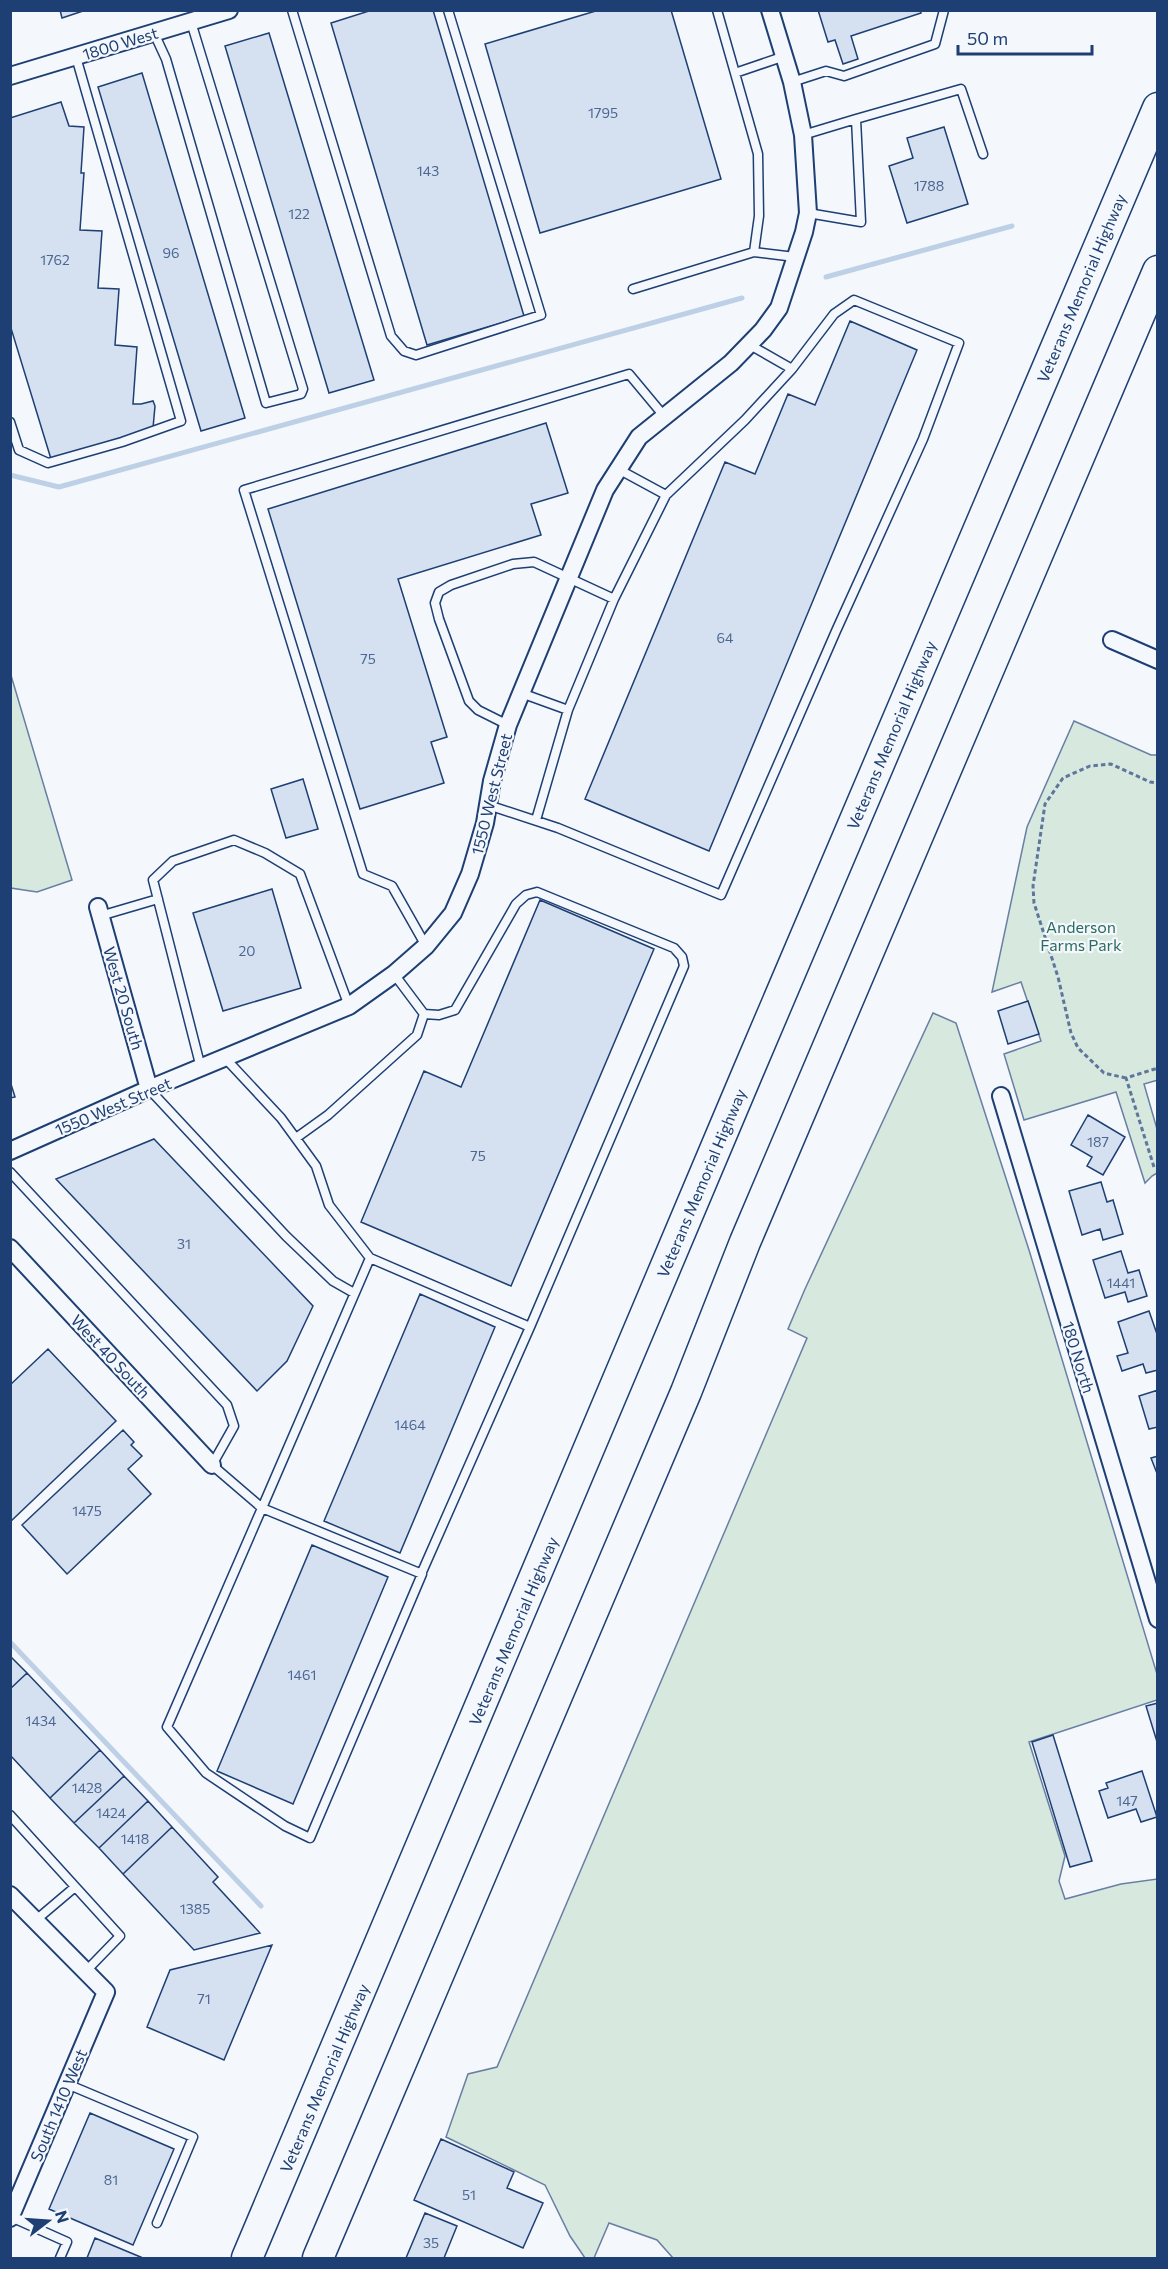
<svg xmlns="http://www.w3.org/2000/svg" width="1168" height="2269" font-family="Commissioner,sans-serif">
  <style>
    .green { fill: #d7e8df; stroke: #687fa3; stroke-width: 1.5 }
    .lines { fill: none; stroke-linecap: round; stroke-linejoin: round }
    .stream { stroke: #bed0e5; stroke-width: 5 }
    .building { fill: #d5e0f0; stroke: #1d3f73; stroke-width: 1.5 }
    .lane-casing { stroke: #1d3f73; stroke-width: 11 }
    .street-casing { stroke: #1d3f73; stroke-width: 20 }
    .highway-casing { stroke: #1d3f73; stroke-width: 33 }
    .path { stroke: #5e769c; stroke-width: 3; stroke-dasharray: 4.5 3; stroke-linecap: butt }
    .lane { stroke: #f4f7fb; stroke-width: 8 }
    .street { stroke: #f4f7fb; stroke-width: 16 }
    .highway { stroke: #f4f7fb; stroke-width: 30 }
    .labels { text-anchor: middle; dominant-baseline: central; stroke-width: 4.5; stroke-linejoin: round; paint-order: stroke }
    .number-label { font-size: 14px; fill: #4b6792 }
    .street-label { font-size: 16px; fill: #1d3f73; stroke: #f4f7fb }
    .park-label { font-size: 16px; fill: #2c6c60; stroke: #f4f7fb }
  </style>
  <rect width="100%" height="100%" fill="#f4f7fb"/>
  <path class="green" d="M10,672L72,880L37,892L11,888Z
    M1074,721L1151,755H1157L1158,1080L1144,1084L1157,1129V1173L1152,1176L1145,1183L1116,1092L1024,1120L1004,1054L1041,1041L1021,982L992,992L1027,827Z
    M933,1013L956,1023L1029,1250L1157,1674V1700L1029,1742L1065,1856L1059,1881L1065,1899L1121,1884L1157,1879V2258H673L657,2240L609,2223L594,2258H585L570,2236L545,2185L446,2137L468,2074L497,2067L807,1338L788,1329L805,1289Z"/>
  <g class="lines">
    <path class="stream" d="M826,277L1012,226
      M10,475L59,487L742,298
      M10,1642L261,1906"/>
  </g>
  <path class="building" d="M60,10H86L62,18Z
    M372,10H433L524,316L427,345L331,23Z
    M599,10H671L721,179L540,233L485,44Z
    M818,10H920L921,13L851,36L858,59L843,64L835,40L828,42Z
    M269,33L374,380L329,393L225,46Z
    M142,73L245,418L201,431L98,87Z
    M61,102L69,126L84,127L81,173H84L80,230L102,231L98,288L119,289L115,345L137,347L133,404H141L153,401L155,406L153,428L51,459L10,325V118Z
    M944,127L968,204L907,223L889,166L913,158L907,138Z
    M850,321L917,350L709,851L585,799L725,462L755,474L788,394L815,405Z
    M546,423L568,493L531,504L541,535L398,579L447,737L431,742L444,783L360,809L268,509Z
    M303,779L318,829L286,838L271,789Z
    M272,889L301,988L223,1011L193,913Z
    M540,900L654,949L511,1286L361,1222L424,1071L461,1087Z
    M1028,1001L1039,1034L1008,1044L998,1011Z
    M10,1081L15,1097L10,1098Z
    M1088,1115L1125,1137L1103,1175L1087,1166L1092,1157L1071,1145Z
    M154,1139L313,1306L287,1361L257,1391L56,1179Z
    M1101,1182L1107,1202L1113,1200L1123,1234L1103,1240L1100,1229L1082,1235L1069,1191Z
    M1121,1251L1128,1273L1139,1270L1147,1296L1128,1302L1125,1292L1105,1298L1093,1260Z
    M420,1294L495,1327L400,1553L324,1521Z
    M1149,1311L1158,1337V1370L1146,1373L1143,1364L1122,1371L1117,1356L1128,1353L1118,1322Z
    M48,1349L116,1421L10,1522V1385Z
    M1158,1390V1427L1149,1429L1139,1396Z
    M123,1430L134,1442L131,1445L142,1456L128,1469L151,1494L67,1574L22,1525Z
    M1158,1456V1476L1151,1458Z
    M312,1545L388,1577L293,1804L217,1771Z
    M10,1656L27,1673L10,1689Z
    M27,1673L100,1750L50,1798L10,1755V1689Z
    M1158,1703V1745L1146,1706Z
    M1053,1735L1092,1861L1070,1867L1032,1742Z
    M100,1750L124,1776L74,1823L50,1798Z
    M1142,1771L1157,1817L1141,1822L1136,1809L1108,1818L1099,1791L1108,1788L1106,1783Z
    M124,1776L148,1801L99,1848L74,1823Z
    M148,1801L172,1827L123,1874L99,1848Z
    M172,1827L218,1877L213,1882L260,1933L194,1950L123,1874Z
    M272,1945L224,2060L147,2027L170,1970Z
    M90,2113L174,2149L133,2245L49,2209Z
    M441,2139L514,2172L507,2188L543,2203L523,2248L414,2200Z
    M425,2213L457,2226L444,2258H406Z
    M95,2238L143,2258H87Z"/>
  <g class="lines">
    <g class="lane-casing">
      <path id="lane" d="M292,10L391,336L404,351L416,355L541,315L448,10
        M717,10L758,154L759,216L754,252L795,257
        M154,33L166,59L266,403L301,394L303,389L191,22
        M735,73L785,56
        M792,82L826,71L844,76L935,44L944,10
        M803,135L856,119
        M808,213L861,222L856,119L961,89L983,154
        M633,289L754,252
        M10,422L19,450L48,463L122,442L181,421L76,57
        M618,469L666,495L745,420L792,369
        M521,693L568,710L614,599
        M508,725L478,710L469,701L439,619L435,603L439,592L451,585L513,564L534,562L614,599L666,495
        M488,805L558,828L721,895L836,631L923,439L959,343L854,300L834,314L792,369L750,345
        M536,820L568,710
        M100,916L158,899
        M426,946L392,886L363,874L244,490L629,374L664,416
        M424,1014L439,1015L455,1010L516,904L526,895L537,892L674,948L682,957L684,966L530,1327
        M225,1058L281,1118L316,1166L329,1205L370,1258
        M201,1068L153,880L173,861L234,840L265,853L300,874L349,1006
        M149,1089L286,1236L333,1281L354,1293
        M296,1138L328,1115L417,1035L424,1014L394,974
        M10,1172L227,1405L234,1426L212,1465L262,1508L370,1258L530,1327L422,1572V1574L310,1838L285,1826L206,1773L167,1727L262,1508L422,1574
        M10,1815L120,1936L86,1971
        M36,1920L75,1887
        M67,2084L193,2137L157,2223
        M11,2217L67,2242L60,2258"/>
    </g>
    <g class="street-casing">
      <path id="street" d="M10,76L229,10
        M1112,640L1158,660
        M98,907L149,1089
        M1001,1096L1158,1619
        M10,1151L149,1089L349,1006L394,974L426,946L453,913L470,874L485,823L492,781L508,725L605,490L639,437L731,363L763,330L779,308L804,232L808,213L803,135L792,82L770,10
        M10,1248L212,1465
        M10,1895L106,1992L10,2218"/>
    </g>
    <g class="highway-casing">
      <path id="highway" d="M247,2258L747,1074L1158,108
        M318,2258L686,1392L745,1242L1158,271"/>
    </g>
    <path class="path" d="M1126,1078L1104,1073L1078,1048L1071,1033L1058,977L1034,903L1033,886L1045,804L1063,778L1090,766L1111,764L1150,782L1158,783
      M1154,1167L1126,1078L1158,1068"/>
    <use href="#lane" class="lane"/>
    <use href="#street" class="street"/>
    <use href="#highway" class="highway"/>
  </g>
  <g class="labels">
    <g class="number-label">
      <text x="603" y="112">1795</text>
      <text x="428" y="170">143</text>
      <text x="929" y="185">1788</text>
      <text x="299" y="213">122</text>
      <text x="171" y="252">96</text>
      <text x="55" y="259">1762</text>
      <text x="725" y="637">64</text>
      <text x="368" y="658">75</text>
      <text x="247" y="950">20</text>
      <text x="1098" y="1141">187</text>
      <text x="478" y="1155">75</text>
      <text x="184" y="1243">31</text>
      <text x="1121" y="1282">1441</text>
      <text x="410" y="1424">1464</text>
      <text x="87" y="1510">1475</text>
      <text x="302" y="1674">1461</text>
      <text x="41" y="1720">1434</text>
      <text x="87" y="1787">1428</text>
      <text x="1127" y="1800">147</text>
      <text x="111" y="1812">1424</text>
      <text x="135" y="1838">1418</text>
      <text x="195" y="1908">1385</text>
      <text x="204" y="1998">71</text>
      <text x="111" y="2179">81</text>
      <text x="469" y="2194">51</text>
      <text x="431" y="2242">35</text>
    </g>
    <g class="street-label">
      <text transform="translate(120 43) rotate(-17)">1800 West</text>
      <text transform="translate(1081 288) rotate(-67)">Veterans Memorial Highway</text>
      <text transform="translate(891 735) rotate(-67)">Veterans Memorial Highway</text>
      <text transform="translate(491 794) rotate(-76)">1550 West Street</text>
      <text transform="translate(124 998) rotate(74)">West 20 South</text>
      <text transform="translate(113 1106) rotate(-23)">1550 West Street</text>
      <text transform="translate(701 1183) rotate(-67)">Veterans Memorial Highway</text>
      <text transform="translate(111 1356) rotate(47)">West 40 South</text>
      <text transform="translate(1079 1357) rotate(73)">180 North</text>
      <text transform="translate(513 1631) rotate(-67)">Veterans Memorial Highway</text>
      <text transform="translate(324 2078) rotate(-67)">Veterans Memorial Highway</text>
      <text transform="translate(58 2105) rotate(-67)">South 1410 West</text>
    </g>
    <g class="park-label">
      <text x="1081" y="926">Anderson<tspan x="1081" dy="18">Farms Park</tspan></text>
    </g>
  </g>
  <rect width="1168" height="2269" fill="none" stroke="#1d3f73" stroke-width="24"/>
  <g transform="translate(48 2221) rotate(73)" stroke="#f4f7fb" stroke-width="4.5" paint-order="stroke">
  <path d="M0-4.5L10 22L0 15L-10 22Z" fill="#1d3f73"/>
  <text y="-9" font-size="16" font-weight="bold" text-anchor="middle" fill="#1d3f73">N</text>
  </g>
  <path d="M958 45v9h134v-9" fill="none" stroke="#1d3f73" stroke-width="3"/>
  <text x="967" y="45" font-size="18" fill="#1d3f73" stroke="#f4f7fb" stroke-width="4.5" paint-order="stroke">50 m</text>
</svg>
